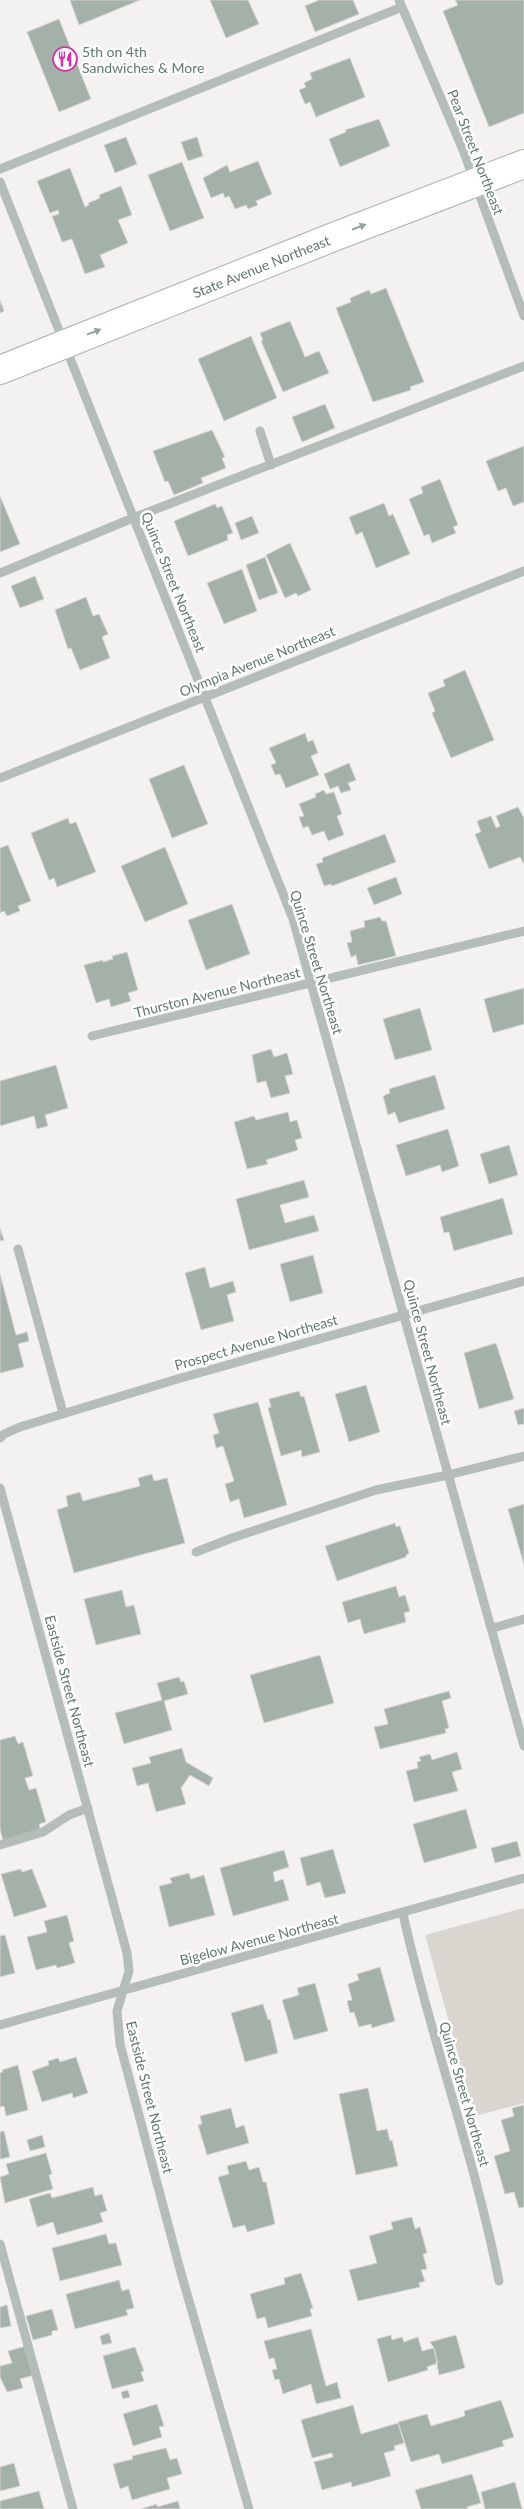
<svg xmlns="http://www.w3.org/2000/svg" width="524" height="2509" font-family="Lato,sans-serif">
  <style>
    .green { fill: #d9d6d0 }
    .building { fill: #a4b1a9; stroke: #d6d4d4 }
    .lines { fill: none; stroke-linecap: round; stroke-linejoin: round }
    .major-casing { stroke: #a9b3ae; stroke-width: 30 }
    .minor { stroke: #b5bdb9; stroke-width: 9 }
    .major { stroke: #fff; stroke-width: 28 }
    .oneway { fill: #91a299 }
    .labels { text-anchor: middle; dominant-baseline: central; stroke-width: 5; stroke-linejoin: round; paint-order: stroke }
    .poi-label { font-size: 14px; fill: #627a6d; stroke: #fff; text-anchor: start }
    .street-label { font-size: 14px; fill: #627a6d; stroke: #fff }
  </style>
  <rect width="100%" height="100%" fill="#f4f1f1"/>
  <path class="green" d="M524,1908V2103L475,2116L425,1935Z"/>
  <path class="building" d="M70,0H140L79,25Z
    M210,0H248L259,24L226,38Z
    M319,0H353L359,14L315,32L305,6Z
    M455,0H524V113L489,127L443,11L458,5Z
    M59,19L91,99L59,112L27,32Z
    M350,58L365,97L316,117L310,102L305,104L299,90L306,87L304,83L312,79L310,73Z
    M379,119L390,146L340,167L329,139L346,132L345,130Z
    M126,137L137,164L115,173L104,145Z
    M197,137L203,156L188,161L181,142Z
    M258,161L272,194L256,201L258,205L248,209L246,205L235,209L229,196L225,198L223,193L211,198L203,178L227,165L230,172Z
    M182,162L204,218L170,231L148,175Z
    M70,168L85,207L89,205L88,203L100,198L99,195L121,186L132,215L118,220L128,243L100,255L105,267L85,274L72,239L62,242L52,216L59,214L58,210L50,213L37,181Z
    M386,288L424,382L410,387L411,390L373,402L336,308L351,302L350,298L369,290L371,294Z
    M0,300L4,311L0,313Z
    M290,321L305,357L319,351L329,373L283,392L261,341L263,340L260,333Z
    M251,336L277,398L224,421L198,359Z
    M325,404L335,428L302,442L292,417Z
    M212,430L225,457L222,458L226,468L201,478L203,483L174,495L168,481L165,482L153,451Z
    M524,446V502L513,506L506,488L498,491L486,461Z
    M440,479L458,525L453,527L456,533L432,543L429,534L424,536L409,499L423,493L421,487Z
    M0,496L20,544L0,552Z
    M384,503L389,516L393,514L410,554L376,568L362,532L356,535L349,517Z
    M215,504L217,508L222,506L233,533L227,535L228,540L188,556L174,521Z
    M252,516L259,533L241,540L235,523Z
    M290,543L311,590L298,596L296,593L285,598L266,555Z
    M265,557L278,593L259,600L246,565Z
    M242,569L257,611L224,624L207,583Z
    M35,576L44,599L20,608L11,586Z
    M86,597L93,616L99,614L108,634L102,637L110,658L80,670L71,648L68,649L55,610Z
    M465,670L494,740L451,758L432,713L435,711L428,693L445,686L443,680Z
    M305,733L308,742L313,740L318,753L311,756L319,775L286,788L280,774L275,775L271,765L276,763L269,748Z
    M349,763L356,780L348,783L351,790L341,793L338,786L330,789L324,774Z
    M184,765L208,824L172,838L149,779Z
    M324,790L326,794L334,792L342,814L337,816L344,835L328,841L324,831L312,835L308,826L303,828L299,817L304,816L299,804L316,797L315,794Z
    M518,807L524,818V864L520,857L489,869L475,834L481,832L477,821L491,816L496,828L500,826L496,816Z
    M68,818L70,824L76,822L96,872L57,887L54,878L49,880L31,833Z
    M385,834L396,862L332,886L331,884L324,886L316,864L323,862L322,858Z
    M8,845L31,901L18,906L20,911L7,916L4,911L0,913V848Z
    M165,847L188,904L145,922L121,866Z
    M396,877L402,894L374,905L367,888Z
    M232,904L250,954L206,970L188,920Z
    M380,917L382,921H386L396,956L358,965L356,955L351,957L347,943L352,942L350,931L365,927L364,921Z
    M127,952L138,990L128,993L131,1001L111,1007L109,999L96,1003L84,965L103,960V962L113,959L112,956Z
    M524,988V1024L493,1033L484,999Z
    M420,1008L432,1050L395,1060L383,1019Z
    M271,1049L274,1057L287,1053L293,1074L285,1076L290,1093L271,1098L266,1081L257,1083L252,1055Z
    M56,1065L68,1108L45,1115L48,1126L37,1129L34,1116L0,1126V1081Z
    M435,1075L445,1109L399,1123L395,1112L388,1115L383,1096L390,1093L389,1089Z
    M288,1112L290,1122L297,1120L302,1138L295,1140L298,1150L266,1160L268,1164L247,1169L234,1122L254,1116L256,1120Z
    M448,1129L459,1166L442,1172L440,1165L406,1176L396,1145Z
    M509,1145L518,1175L489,1184L480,1154Z
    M304,1180L309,1197L280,1205L285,1223L314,1215L319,1231L249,1250L236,1199Z
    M503,1198L513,1234L454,1251L449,1232L444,1233L440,1217Z
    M0,1228L4,1240L0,1241Z
    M313,1255L323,1293L290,1302L280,1264Z
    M205,1267L210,1288L233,1281L236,1292L227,1295L234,1321L201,1330L185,1273Z
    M0,1274L16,1335L27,1332L29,1341L18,1344L24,1367L0,1373Z
    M496,1343L514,1399L479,1409L464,1353Z
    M366,1385L380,1432L349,1442L335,1394Z
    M299,1391L301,1397L304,1396L320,1452L302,1457L301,1450L281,1456L268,1408L271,1407L269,1399Z
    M258,1402L287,1505L244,1518L239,1499L230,1502L225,1484L234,1481L223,1446L216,1448L213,1435L219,1433L213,1414Z
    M524,1408V1424L518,1425L514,1411Z
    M152,1474L154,1481L167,1478L185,1543L74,1573L57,1510L68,1506L66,1496L80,1492L83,1501L140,1486L138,1478Z
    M524,1504V1565L508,1509Z
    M395,1523L396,1527L400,1526L409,1553L406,1555V1557L337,1581L325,1546Z
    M396,1586L399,1597L405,1595L410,1611L404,1613L406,1622L364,1634L360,1619L348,1623L342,1602Z
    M122,1590L126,1607L134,1605L141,1634L96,1645L84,1599Z
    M320,1655L334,1703L264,1723L250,1675Z
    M179,1677L181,1682L184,1681L188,1694L164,1701L172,1730L124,1744L115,1713L162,1700L157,1683Z
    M449,1691L451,1698L442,1701L449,1728L445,1729L446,1733L380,1749L374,1727L388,1724L384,1709Z
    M15,1736L18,1744L23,1742L33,1776L25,1778L29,1790L36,1788L46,1822L39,1824L41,1831L3,1841L0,1829V1740Z
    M182,1748L186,1762L213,1778L209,1786L190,1775L181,1788L186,1804L156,1812L148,1783L137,1786L132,1768L151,1763L149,1757Z
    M457,1752L462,1769L452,1772L458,1791L414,1802L406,1771L418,1768L417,1762L421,1761L419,1757L430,1754L432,1760Z
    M466,1809L477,1848L424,1863L413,1824Z
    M517,1841L521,1856L495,1863L491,1848Z
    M333,1849L346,1893L325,1898L320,1882L307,1886L300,1858Z
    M284,1850L289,1867L273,1872L275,1882L283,1879L289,1900L233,1916L220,1868Z
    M21,1869L22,1872L32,1869L47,1907L14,1917L1,1874Z
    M189,1873L191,1879L204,1875L215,1915L169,1927L159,1886L172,1883L170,1878Z
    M67,1915L74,1941L69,1943L75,1963L57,1968L56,1965L36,1970L27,1937L47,1932L44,1921Z
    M5,1935L15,1973L0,1977V1936Z
    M380,1967L395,2021L372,2028L371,2024L359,2027L354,2012L350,2013L347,2001L352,2000L348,1984L359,1980L357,1974Z
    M315,1983L328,2031L294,2040L282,2000L299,1995L297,1988Z
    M263,2004L268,2020L270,2019L278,2053L245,2062L231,2013Z
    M76,2057L88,2093L73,2098L72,2093L42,2102L32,2071L49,2065L48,2061L58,2058L60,2062Z
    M18,2065L28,2110L6,2116L4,2106L0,2107V2073L3,2072L2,2070Z
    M368,2088L377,2131L387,2129L390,2141L392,2140L398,2166L356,2175L339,2094Z
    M524,2105V2207L519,2208L514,2192L505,2194L494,2156L510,2151L501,2120L514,2116L512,2108Z
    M231,2108L236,2128L244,2125L249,2143L207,2155L198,2125L202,2124L200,2116Z
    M4,2131L10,2157L0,2159V2132Z
    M42,2135L45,2147L30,2151L27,2140Z
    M46,2153L52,2174L49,2175L53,2189L5,2203L0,2177L9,2174L6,2164Z
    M246,2161L249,2170L259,2167L263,2182H266L275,2224L247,2232L245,2225L233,2228L218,2177L229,2174L227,2166Z
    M93,2187L95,2196L102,2194L107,2211L100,2213L103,2222L57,2235L53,2222L37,2227L29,2199L50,2193L52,2198Z
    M412,2217L415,2229L420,2227L427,2253L423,2254L427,2269L421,2270L425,2281L419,2283L420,2287L358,2301L349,2270L377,2263L369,2236L393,2229L391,2222Z
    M106,2234L109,2244L116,2243L122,2265L60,2281L52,2248Z
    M301,2273L313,2308L310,2309L312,2316L268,2328L265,2317L257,2319L250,2294L285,2284L284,2278Z
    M119,2280L122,2291L129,2289L134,2308L126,2310L128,2315L75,2329L66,2294Z
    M7,2305L11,2326L0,2328V2307Z
    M52,2309L58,2330L52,2331V2335L33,2340L26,2316Z
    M311,2329L326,2386L337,2382L341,2398L316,2404L311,2384L283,2394L279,2379L275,2380L272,2370L277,2369L274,2358L269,2359L264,2341Z
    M109,2333L112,2343L102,2345L100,2336Z
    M391,2335L392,2340L402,2337L404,2342L418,2337L422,2351L434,2348L438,2363L427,2367L428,2370L388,2382L377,2339Z
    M456,2335L465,2368L439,2375L434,2348L430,2342Z
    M26,2346L34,2375L20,2379L23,2388L7,2392L0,2377V2366L12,2363L8,2351Z
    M135,2347L144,2371L141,2372L144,2381L112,2389L103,2356Z
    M128,2390L130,2397L123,2399L121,2392Z
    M501,2400L514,2437L502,2441L504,2446L442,2464L439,2454L411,2462L398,2422L427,2414L431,2426L465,2416L464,2411Z
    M157,2404L164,2426L159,2427L162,2437L133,2446L123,2414Z
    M353,2405L361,2434L398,2423L404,2443L394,2446L395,2450L384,2453L391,2476L352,2487L351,2482L322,2490L314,2462L333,2457L332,2453L312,2458L301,2420Z
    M166,2448L170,2460L177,2458L182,2474L167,2478L170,2489L132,2500L128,2486L120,2489L113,2464L133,2459L132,2456Z
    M14,2463L20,2486L0,2491V2467Z
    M472,2474L481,2503L467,2507L468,2509H421L415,2490Z
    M515,2482L522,2509H485L481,2492Z
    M39,2491L44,2509H0V2501Z
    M178,2501L180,2509H141L157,2504V2507Z"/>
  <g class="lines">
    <g class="major-casing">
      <g id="major">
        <path id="s1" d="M0,370L336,236L524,164"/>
      </g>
    </g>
    <path class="minor" d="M399,0L463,150L524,316
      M0,169L402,7
      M0,182L293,919L524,1746
      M260,431L271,465
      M0,573L133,518L524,366
      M0,778L524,571
      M92,1036L524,931
      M18,1249L63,1413
      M0,1438L4,1434L20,1427L174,1380L524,1281
      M0,1488L127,1953L129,1971L117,2011L120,2044L181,2273L249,2509
      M196,1552L232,1538L376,1490L448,1475L524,1456
      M493,1628L524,1619
      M0,1845L43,1832L69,1815L88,1808
      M403,1914C430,2037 475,2157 499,2281
      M0,2025L524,1878
      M0,2244L73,2509"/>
    <use href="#major" class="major"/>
  </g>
  <defs><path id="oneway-solid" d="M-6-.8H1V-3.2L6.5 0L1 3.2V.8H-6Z" transform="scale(1.25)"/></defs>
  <g class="oneway">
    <use href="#oneway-solid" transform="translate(359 227) rotate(-21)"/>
    <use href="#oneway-solid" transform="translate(94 332) rotate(-21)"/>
  </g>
  <defs>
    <g id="restaurant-ring" transform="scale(1.25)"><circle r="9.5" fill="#fff" stroke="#d531a9" stroke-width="1.5"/><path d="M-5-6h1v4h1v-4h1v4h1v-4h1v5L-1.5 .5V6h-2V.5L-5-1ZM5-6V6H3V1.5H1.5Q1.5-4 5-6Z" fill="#d531a9"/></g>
  </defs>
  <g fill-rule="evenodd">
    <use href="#restaurant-ring" x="65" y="59"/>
  </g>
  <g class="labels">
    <g class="poi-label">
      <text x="82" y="51">5th on 4th<tspan x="82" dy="16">Sandwiches &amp; More</tspan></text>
    </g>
    <g class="street-label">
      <text transform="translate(476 152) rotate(69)">Pear Street Northeast</text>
      <text stroke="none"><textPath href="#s1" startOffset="281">State Avenue Northeast</textPath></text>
      <text transform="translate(174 582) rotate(68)">Quince Street Northeast</text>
      <text transform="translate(257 661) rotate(-22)">Olympia Avenue Northeast</text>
      <text transform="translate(317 962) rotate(73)">Quince Street Northeast</text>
      <text transform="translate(217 992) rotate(-14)">Thurston Avenue Northeast</text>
      <text transform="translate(256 1342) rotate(-16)">Prospect Avenue Northeast</text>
      <text transform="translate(428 1352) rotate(75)">Quince Street Northeast</text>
      <text transform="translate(70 1691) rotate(75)">Eastside Street Northeast</text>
      <text transform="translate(259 1939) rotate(-15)">Bigelow Avenue Northeast</text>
      <text transform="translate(465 2094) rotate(74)">Quince Street Northeast</text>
      <text transform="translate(150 2097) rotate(76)">Eastside Street Northeast</text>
    </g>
  </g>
</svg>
